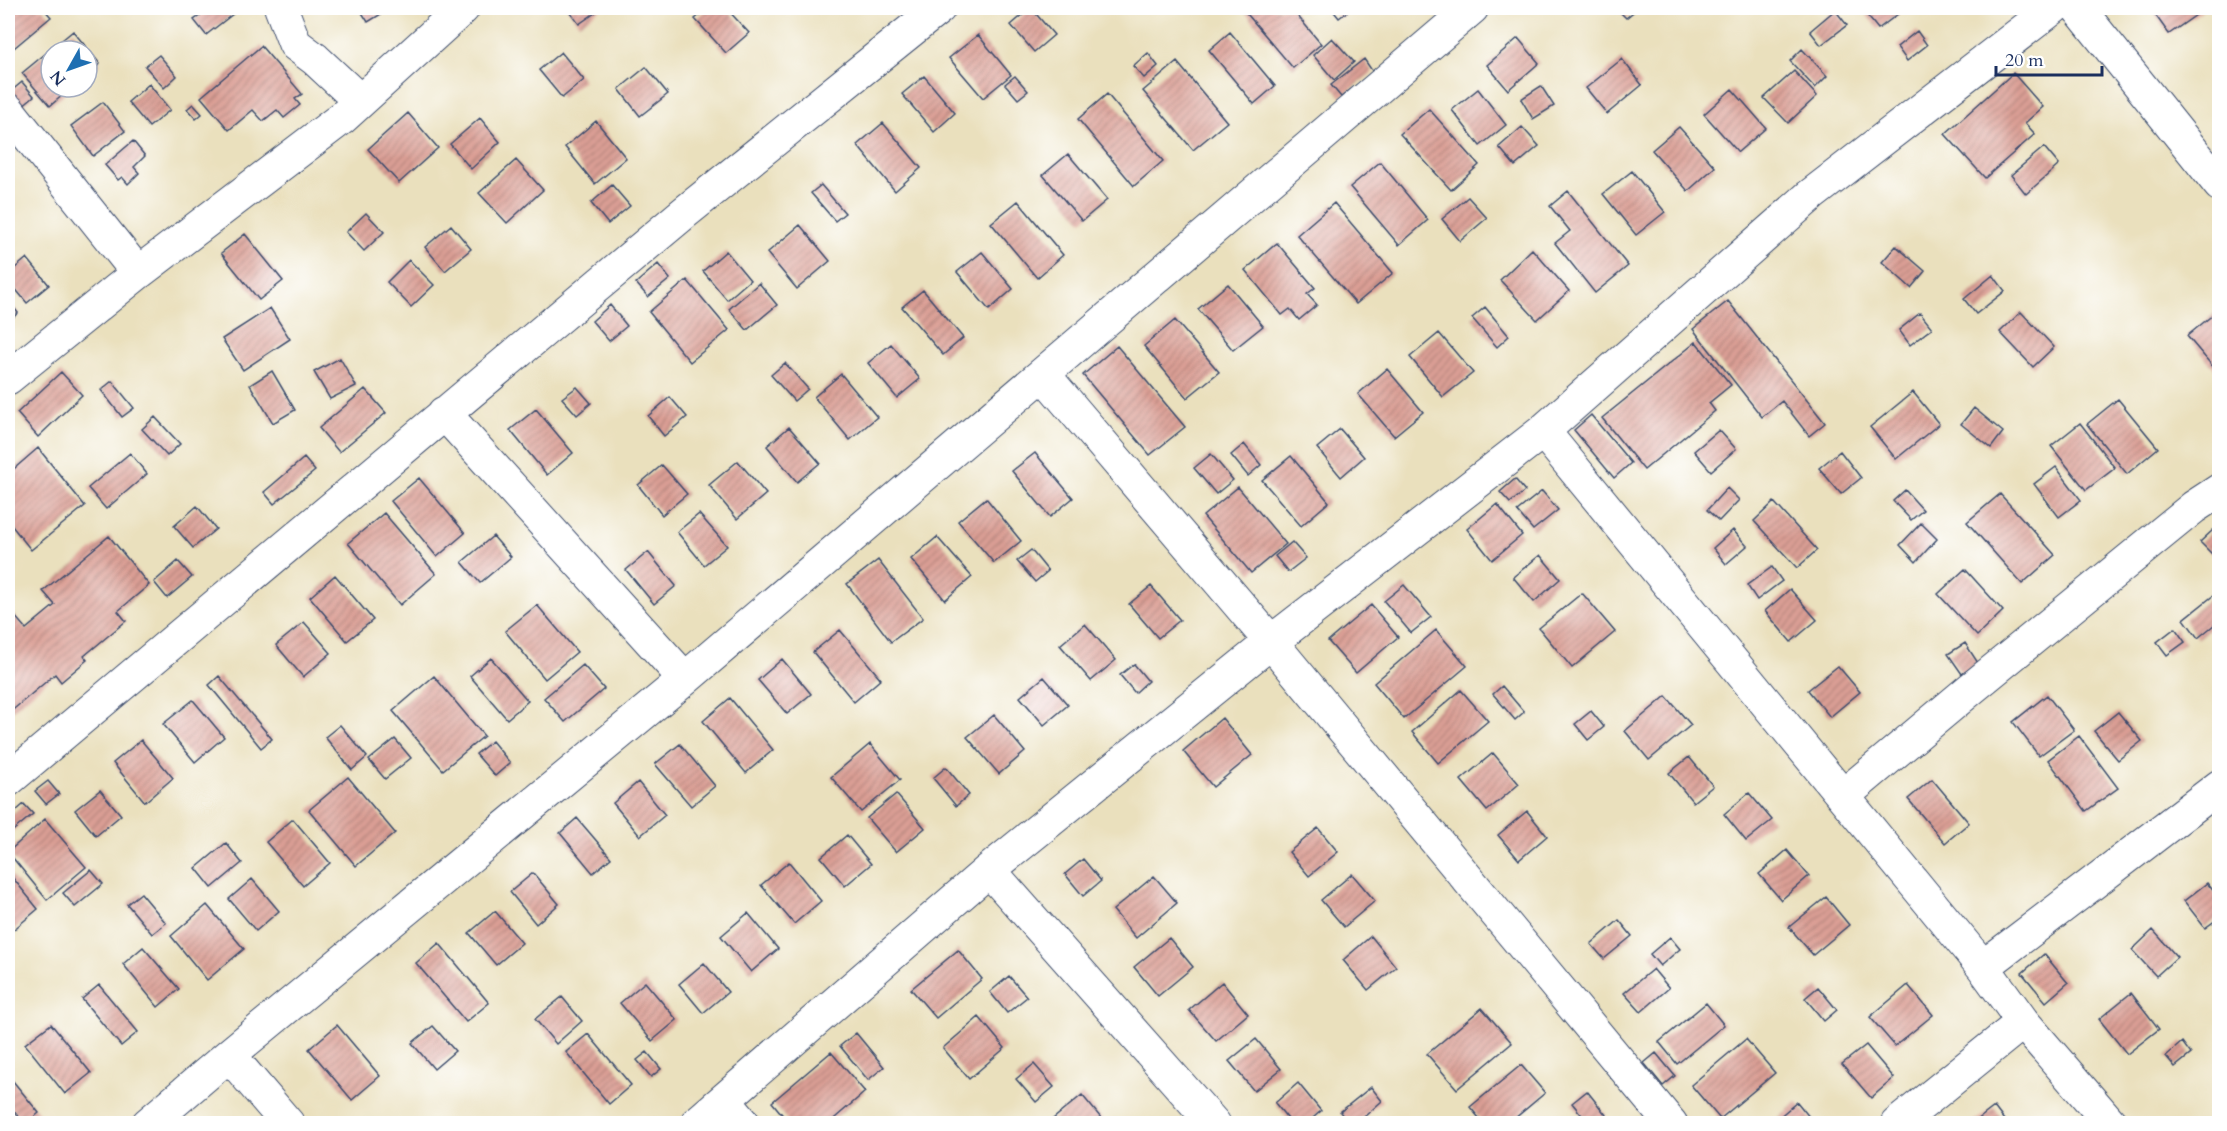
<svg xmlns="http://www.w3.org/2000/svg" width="2227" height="1131" font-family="Cardo,serif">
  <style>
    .building { fill: url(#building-hatch) }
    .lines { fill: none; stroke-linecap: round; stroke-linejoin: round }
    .minor-casing { stroke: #3a4a6c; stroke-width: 35 }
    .minor { stroke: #fff; stroke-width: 33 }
  </style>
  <defs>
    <pattern id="building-hatch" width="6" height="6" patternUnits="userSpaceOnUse" patternTransform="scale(1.5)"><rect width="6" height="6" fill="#db9f94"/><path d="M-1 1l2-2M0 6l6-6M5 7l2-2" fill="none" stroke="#b1827c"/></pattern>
  </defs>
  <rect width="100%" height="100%" fill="#fff"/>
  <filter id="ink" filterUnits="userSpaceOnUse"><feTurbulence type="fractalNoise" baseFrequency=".0167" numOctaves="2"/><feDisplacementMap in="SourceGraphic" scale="12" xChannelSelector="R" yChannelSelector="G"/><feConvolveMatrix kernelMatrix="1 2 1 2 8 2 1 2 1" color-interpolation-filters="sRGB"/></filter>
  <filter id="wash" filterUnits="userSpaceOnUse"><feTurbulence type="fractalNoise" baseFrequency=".008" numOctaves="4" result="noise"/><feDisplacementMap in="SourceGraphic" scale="24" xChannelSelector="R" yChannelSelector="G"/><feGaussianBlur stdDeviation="1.35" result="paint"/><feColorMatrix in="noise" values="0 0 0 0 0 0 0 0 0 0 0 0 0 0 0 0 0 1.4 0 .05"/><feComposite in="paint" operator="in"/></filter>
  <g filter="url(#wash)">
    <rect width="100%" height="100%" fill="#eae0bd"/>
    <g id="blocks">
      <path class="building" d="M10,8H43L51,17L8,53V10Z
        M211,8H228L233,14L206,35L194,20Z
        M359,8H391L368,22Z
        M567,8H602L579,24Z
        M708,8H726L749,33L726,53L695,19Z
        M1031,8L1054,35L1034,52L1011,25Z
        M1242,8H1291L1321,44L1293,68Z
        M1331,8H1352L1339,18Z
        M1616,8H1638L1626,18Z
        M1861,8H1906L1878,29Z
        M2153,8H2206L2169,34L2151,9Z
        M1835,10L1847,25L1821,45L1810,31Z
        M73,31L100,64L87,75V51H51V87H72L50,106L22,73Z
        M1917,31L1927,45L1907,61L1897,47Z
        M1230,32L1275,86L1254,104L1209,50Z
        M978,35L1011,75L983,98L949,58Z
        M1332,38L1354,62L1334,80L1313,55Z
        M1518,38L1539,63L1508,90L1487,65Z
        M261,46L302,94L295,99L300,105L284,118L277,110L263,121L253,110L229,130L201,97Z
        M1802,49L1827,76L1815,88L1790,61Z
        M561,52L584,80L562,98L539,70Z
        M1148,53L1158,66L1144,78L1133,66Z
        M159,55L177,76L164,88L145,66Z
        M1364,59L1373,72L1341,97L1331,85Z
        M1622,59L1642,85L1607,114L1586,88Z
        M1177,62L1227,122L1193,150L1143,91Z
        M646,67L668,94L640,116L619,89Z
        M1794,71L1817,96L1788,123L1764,98Z
        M2013,73L2043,107L2025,123L2035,134L1985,178L1945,134Z
        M924,76L955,113L934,132L902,94Z
        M1015,76L1028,91L1018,99L1005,84Z
        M22,82L34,96L22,106L10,92Z
        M149,84L170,110L149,127L128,102Z
        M1541,86L1554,106L1533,119L1521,99Z
        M1478,89L1506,125L1480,146L1452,110Z
        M1732,89L1766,128L1738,152L1704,114Z
        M1107,94L1163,161L1134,186L1078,119Z
        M103,102L125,131L93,156L71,126Z
        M193,104L202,114L196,119L187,109Z
        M1429,109L1479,165L1451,190L1400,134Z
        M408,113L438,148L399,183L368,149Z
        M480,118L500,142L471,169L450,144Z
        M596,121L626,158L595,184L565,147Z
        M883,123L921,168L895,191L857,145Z
        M1522,127L1539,146L1515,166L1499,147Z
        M1679,127L1715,167L1688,191L1652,150Z
        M133,141L145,156L134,167L139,173L128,184L122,177L118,180L105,165Z
        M2044,147L2059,165L2026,194L2011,175Z
        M1068,154L1107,200L1082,221L1043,175Z
        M516,160L543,190L507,223L479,193Z
        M1380,162L1428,220L1399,245L1350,187Z
        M1632,171L1665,212L1636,235L1603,194Z
        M612,185L630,206L608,224L591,203Z
        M821,185L845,213L835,221L811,193Z
        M1568,191L1628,266L1595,293L1555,243L1570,231L1550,206Z
        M1468,197L1487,218L1460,241L1442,219Z
        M1018,201L1063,255L1037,278L991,223Z
        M1334,203L1393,273L1356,304L1297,235Z
        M366,213L384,232L364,251L346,232Z
        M451,225L471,249L445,271L425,247Z
        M800,225L830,261L797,289L767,253Z
        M245,234L283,281L259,300L221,253Z
        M1277,243L1315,288L1307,294L1317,305L1299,320L1290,309L1282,315L1245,270Z
        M1896,246L1925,271L1911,288L1882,262Z
        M1532,249L1569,291L1537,320L1500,280Z
        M726,251L750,280L727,300L703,271Z
        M982,252L1013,289L989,310L957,272Z
        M27,258L49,285L27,303L8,280V274Z
        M409,260L434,285L411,307L387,282Z
        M658,264L670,279L648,297L636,283Z
        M1993,275L2005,291L1976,314L1964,299Z
        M687,280L729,330L690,362L649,312Z
        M759,283L777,305L747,330L729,309Z
        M1228,284L1263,326L1233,350L1198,309Z
        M923,290L963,338L943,355L902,307Z
        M8,300L18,313L8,322Z
        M1728,301L1825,423L1809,436L1782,401L1762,417L1693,329Z
        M610,305L627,326L609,341L592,321Z
        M1485,307L1509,336L1497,347L1472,318Z
        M270,308L290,339L243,370L222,339Z
        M2220,309V375L2187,336Z
        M2021,312L2054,347L2033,367L2000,332Z
        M1920,313L1932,328L1910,345L1899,330Z
        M1175,320L1219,372L1187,398L1144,346Z
        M1439,333L1473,373L1443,397L1410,357Z
        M1696,342L1731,385L1709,403L1715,411L1644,470L1602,418Z
        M891,344L920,379L897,398L868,363Z
        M1117,346L1185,427L1150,455L1083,375Z
        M340,358L356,386L330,399L314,372Z
        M785,363L808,389L794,401L771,375Z
        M1387,369L1423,412L1394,436L1358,394Z
        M272,371L295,410L273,423L250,385Z
        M61,372L82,395L38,437L17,413Z
        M841,374L877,417L850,440L814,397Z
        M112,381L134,408L122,417L101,390Z
        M577,387L591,403L577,415L562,398Z
        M365,389L386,413L339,452L319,428Z
        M1913,392L1939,424L1896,459L1870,427Z
        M670,397L687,417L664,436L648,416Z
        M2118,399L2158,448L2127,474L2087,424Z
        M1974,408L2003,432L1991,448L1961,424Z
        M536,409L573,453L547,475L510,430Z
        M1591,415L1631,463L1614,478L1574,430Z
        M155,417L180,444L167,456L142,429Z
        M2080,423L2115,468L2086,490L2051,446Z
        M789,427L820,463L797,482L767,446Z
        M1340,429L1364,457L1341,477L1317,448Z
        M1719,430L1736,449L1711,471L1694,451Z
        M1244,444L1261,465L1248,476L1231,455Z
        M38,448L85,506L31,550L8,521V474Z
        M1840,451L1861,478L1841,494L1819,468Z
        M130,453L147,474L106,509L88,488Z
        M1035,453L1073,498L1050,517L1012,471Z
        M1211,454L1233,480L1216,494L1194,468Z
        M1291,456L1329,502L1301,526L1262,480Z
        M304,458L315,471L274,504L264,492Z
        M738,461L766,494L737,519L709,485Z
        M662,465L687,494L662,515L638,485Z
        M2056,467L2081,500L2059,517L2034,484Z
        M419,478L465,533L437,557L391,501Z
        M1515,479L1525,491L1510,503L1500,492Z
        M1238,487L1286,544L1251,573L1203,516Z
        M1727,488L1739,500L1719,521L1707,510Z
        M1905,490L1923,510L1911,520L1893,501Z
        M1542,491L1558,510L1533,530L1517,511Z
        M2000,494L2055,555L2022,584L1967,522Z
        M986,498L1021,541L994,563L958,521Z
        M1774,502L1817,550L1797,568L1754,521Z
        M1497,504L1522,535L1492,560L1467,529Z
        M197,506L216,529L193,548L174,526Z
        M384,513L436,574L400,605L348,543Z
        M699,514L727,546L704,565L677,532Z
        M1921,523L1937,539L1916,562L1900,545Z
        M1733,530L1747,546L1726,564L1713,548Z
        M2213,530L2220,537V548L2212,554L2200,542Z
        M109,536L149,585L118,611L126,621L84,656L87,660L61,682L55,674L8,714V621L14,615L26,629L55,605L43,591Z
        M493,536L511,557L480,583L462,562Z
        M937,537L972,577L945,600L911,559Z
        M1292,542L1306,558L1288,572L1275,556Z
        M1031,550L1048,571L1035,582L1017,561Z
        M648,552L676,586L654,604L626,570Z
        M1540,555L1560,579L1534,602L1513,577Z
        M878,560L923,618L891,642L847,584Z
        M178,561L192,577L167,598L154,582Z
        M1772,567L1782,581L1757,600L1747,585Z
        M1965,569L2003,611L1977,636L1938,594Z
        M335,575L373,620L347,641L310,597Z
        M1404,585L1431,617L1411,633L1384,601Z
        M1151,586L1180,620L1158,638L1129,604Z
        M1790,589L1817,620L1791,642L1765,611Z
        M1582,593L1615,632L1572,668L1539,628Z
        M2214,595L2220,603V620L2198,638L2184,619Z
        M537,605L577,652L545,679L505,631Z
        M1371,605L1398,637L1356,673L1328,641Z
        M304,622L331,653L303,677L276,645Z
        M1085,624L1116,660L1091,681L1060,645Z
        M2175,628L2185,642L2167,655L2157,642Z
        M840,630L881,679L854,702L813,652Z
        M1436,630L1467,666L1404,719L1374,683Z
        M1965,643L1978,663L1962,674L1948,654Z
        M491,658L528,701L507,719L470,676Z
        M782,659L811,694L787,714L758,680Z
        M1134,664L1148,681L1135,693L1120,675Z
        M583,665L604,689L565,722L544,698Z
        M1838,666L1860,692L1830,717L1808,690Z
        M219,676L272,739L261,748L209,685Z
        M434,676L484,736L443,770L393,711Z
        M1044,677L1068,705L1044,725L1020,697Z
        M1502,686L1524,712L1515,720L1493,694Z
        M1461,690L1488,721L1438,763L1412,732Z
        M2047,695L2074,730L2039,756L2013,722Z
        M1666,696L1691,725L1649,760L1625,731Z
        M730,698L773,750L746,773L703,721Z
        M193,700L224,737L195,762L163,724Z
        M1591,711L1604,727L1588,740L1575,724Z
        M2118,712L2142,741L2118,760L2094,731Z
        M994,715L1025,752L999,774L967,737Z
        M1222,718L1252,755L1213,787L1183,751Z
        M340,725L367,757L352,770L325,737Z
        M2079,736L2118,788L2086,811L2048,760Z
        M395,739L411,758L385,779L369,760Z
        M141,740L173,778L145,802L113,763Z
        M492,741L510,763L495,776L476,754Z
        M680,744L715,786L691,806L655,764Z
        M870,744L900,780L861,812L831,777Z
        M1493,753L1519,784L1487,811L1461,780Z
        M1689,757L1713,786L1693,802L1669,773Z
        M946,767L969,795L956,806L933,778Z
        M348,777L395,833L356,866L309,810Z
        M1932,779L1969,823L1945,843L1908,799Z
        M48,781L59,794L46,804L35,791Z
        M638,782L665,815L640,836L613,803Z
        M100,790L121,815L96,836L75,810Z
        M1749,793L1772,820L1746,841L1724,814Z
        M896,794L925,828L896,852L867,818Z
        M24,804L33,814L8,835V818Z
        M1527,811L1547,836L1519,860L1498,835Z
        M577,818L611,858L593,873L560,833Z
        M45,819L86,867L47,900L8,852Z
        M293,819L330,863L303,886L266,842Z
        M1318,828L1338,852L1309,876L1289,852Z
        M847,835L871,864L845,886L821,857Z
        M226,843L242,863L212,888L196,868Z
        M1787,850L1809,876L1781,900L1759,874Z
        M1083,859L1101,881L1083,896L1065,874Z
        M789,862L821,901L794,924L761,885Z
        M91,870L103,884L75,907L63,893Z
        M8,872L38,909L12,931L8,926Z
        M533,873L559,904L536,924L510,892Z
        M1352,874L1375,901L1344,927L1321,900Z
        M1154,876L1177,903L1136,938L1113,910Z
        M252,879L279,911L256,931L229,899Z
        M2207,883L2220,899V917L2205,928L2184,901Z
        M141,893L166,923L152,934L127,904Z
        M1826,897L1849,925L1813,955L1789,927Z
        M207,905L244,949L207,980L171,936Z
        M495,911L522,943L496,965L469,933Z
        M748,913L778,949L751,972L721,936Z
        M1619,920L1632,936L1604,959L1591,944Z
        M2153,930L2177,957L2156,976L2132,950Z
        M1371,936L1396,967L1368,990L1343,960Z
        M1670,937L1680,949L1660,966L1650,954Z
        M1169,938L1193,967L1158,996L1134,967Z
        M439,943L489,1003L466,1022L416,963Z
        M143,947L179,989L158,1007L123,964Z
        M958,950L982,979L936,1018L911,989Z
        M2044,954L2068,983L2046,1002L2022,973Z
        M704,963L728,992L703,1013L679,984Z
        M1653,969L1669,988L1641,1012L1624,993Z
        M1009,976L1027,997L1007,1013L990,992Z
        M645,982L677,1020L652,1041L620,1003Z
        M1222,982L1248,1014L1216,1041L1189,1010Z
        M99,985L138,1032L121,1046L82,999Z
        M1908,985L1933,1015L1895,1046L1870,1017Z
        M1818,987L1837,1010L1824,1021L1805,998Z
        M2131,993L2159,1029L2127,1054L2099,1019Z
        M562,997L582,1021L556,1044L535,1019Z
        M1706,1003L1724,1025L1677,1064L1659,1042Z
        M1482,1008L1512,1043L1457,1089L1427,1054Z
        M979,1017L1005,1048L969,1079L943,1048Z
        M51,1024L91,1073L65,1094L25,1044Z
        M337,1025L380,1076L352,1100L309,1049Z
        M433,1026L455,1051L434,1069L412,1043Z
        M856,1033L884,1067L868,1080L840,1046Z
        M588,1034L631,1085L609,1104L566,1052Z
        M1256,1039L1281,1069L1254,1091L1229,1061Z
        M1746,1039L1775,1073L1720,1119L1691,1085Z
        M2182,1042L2191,1054L2175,1067L2166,1056Z
        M1866,1045L1894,1078L1871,1098L1842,1064Z
        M647,1052L661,1069L651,1077L637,1060Z
        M831,1052L865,1092L828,1124H790L772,1102Z
        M1656,1053L1675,1076L1663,1086L1644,1063Z
        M1034,1064L1054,1087L1036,1102L1016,1079Z
        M1521,1065L1545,1093L1508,1124H1484L1470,1107Z
        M8,1075L39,1113L26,1124H24L8,1104Z
        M1298,1083L1321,1111L1306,1124H1292L1275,1103Z
        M1371,1087L1382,1101L1356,1124H1349L1340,1112Z
        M1587,1091L1606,1115L1596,1124H1589L1572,1103Z
        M1082,1095L1106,1124H1047Z
        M1797,1102L1815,1124H1771Z
        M1994,1107L2007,1124H1972Z"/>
    </g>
  </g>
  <g filter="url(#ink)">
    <use href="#blocks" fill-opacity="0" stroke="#3a4a6c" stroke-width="1.5"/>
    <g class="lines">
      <g class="minor-casing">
        <path id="minor" d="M281,8L295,44L315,59L360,101
          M2078,8L2220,185
          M8,110L138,273
          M1043,374L1271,642L1671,1124
          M8,378L138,273L342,118L463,8
          M444,413L685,679
          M1543,431L1983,967L2023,1022L2111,1124
          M8,780L684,213L939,8
          M1843,796L1972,688L2194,507L2220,490
          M989,870L1214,1124
          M1983,967L2220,786
          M229,1055L288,1124
          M724,1100L744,1124
          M148,1124L229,1055L685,679L1472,8
          M696,1124L989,870L1271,642L1543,431L1811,195L2053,8
          M1897,1124L2023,1022"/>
      </g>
      <use href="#minor" class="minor"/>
    </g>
  </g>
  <rect width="2227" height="1131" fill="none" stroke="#fff" stroke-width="30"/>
  <g transform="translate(69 69) rotate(230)"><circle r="28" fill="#ffffff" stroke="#a4acbf" stroke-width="1.5"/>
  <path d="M0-4.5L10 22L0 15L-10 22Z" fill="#1f6fb2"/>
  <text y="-9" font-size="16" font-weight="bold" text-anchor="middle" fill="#1b2f5e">N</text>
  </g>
  <path d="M1996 66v9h106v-9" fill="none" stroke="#1b2f5e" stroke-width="3"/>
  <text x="2005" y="66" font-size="18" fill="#1b2f5e" stroke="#ffffff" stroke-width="4.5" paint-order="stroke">20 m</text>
</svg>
